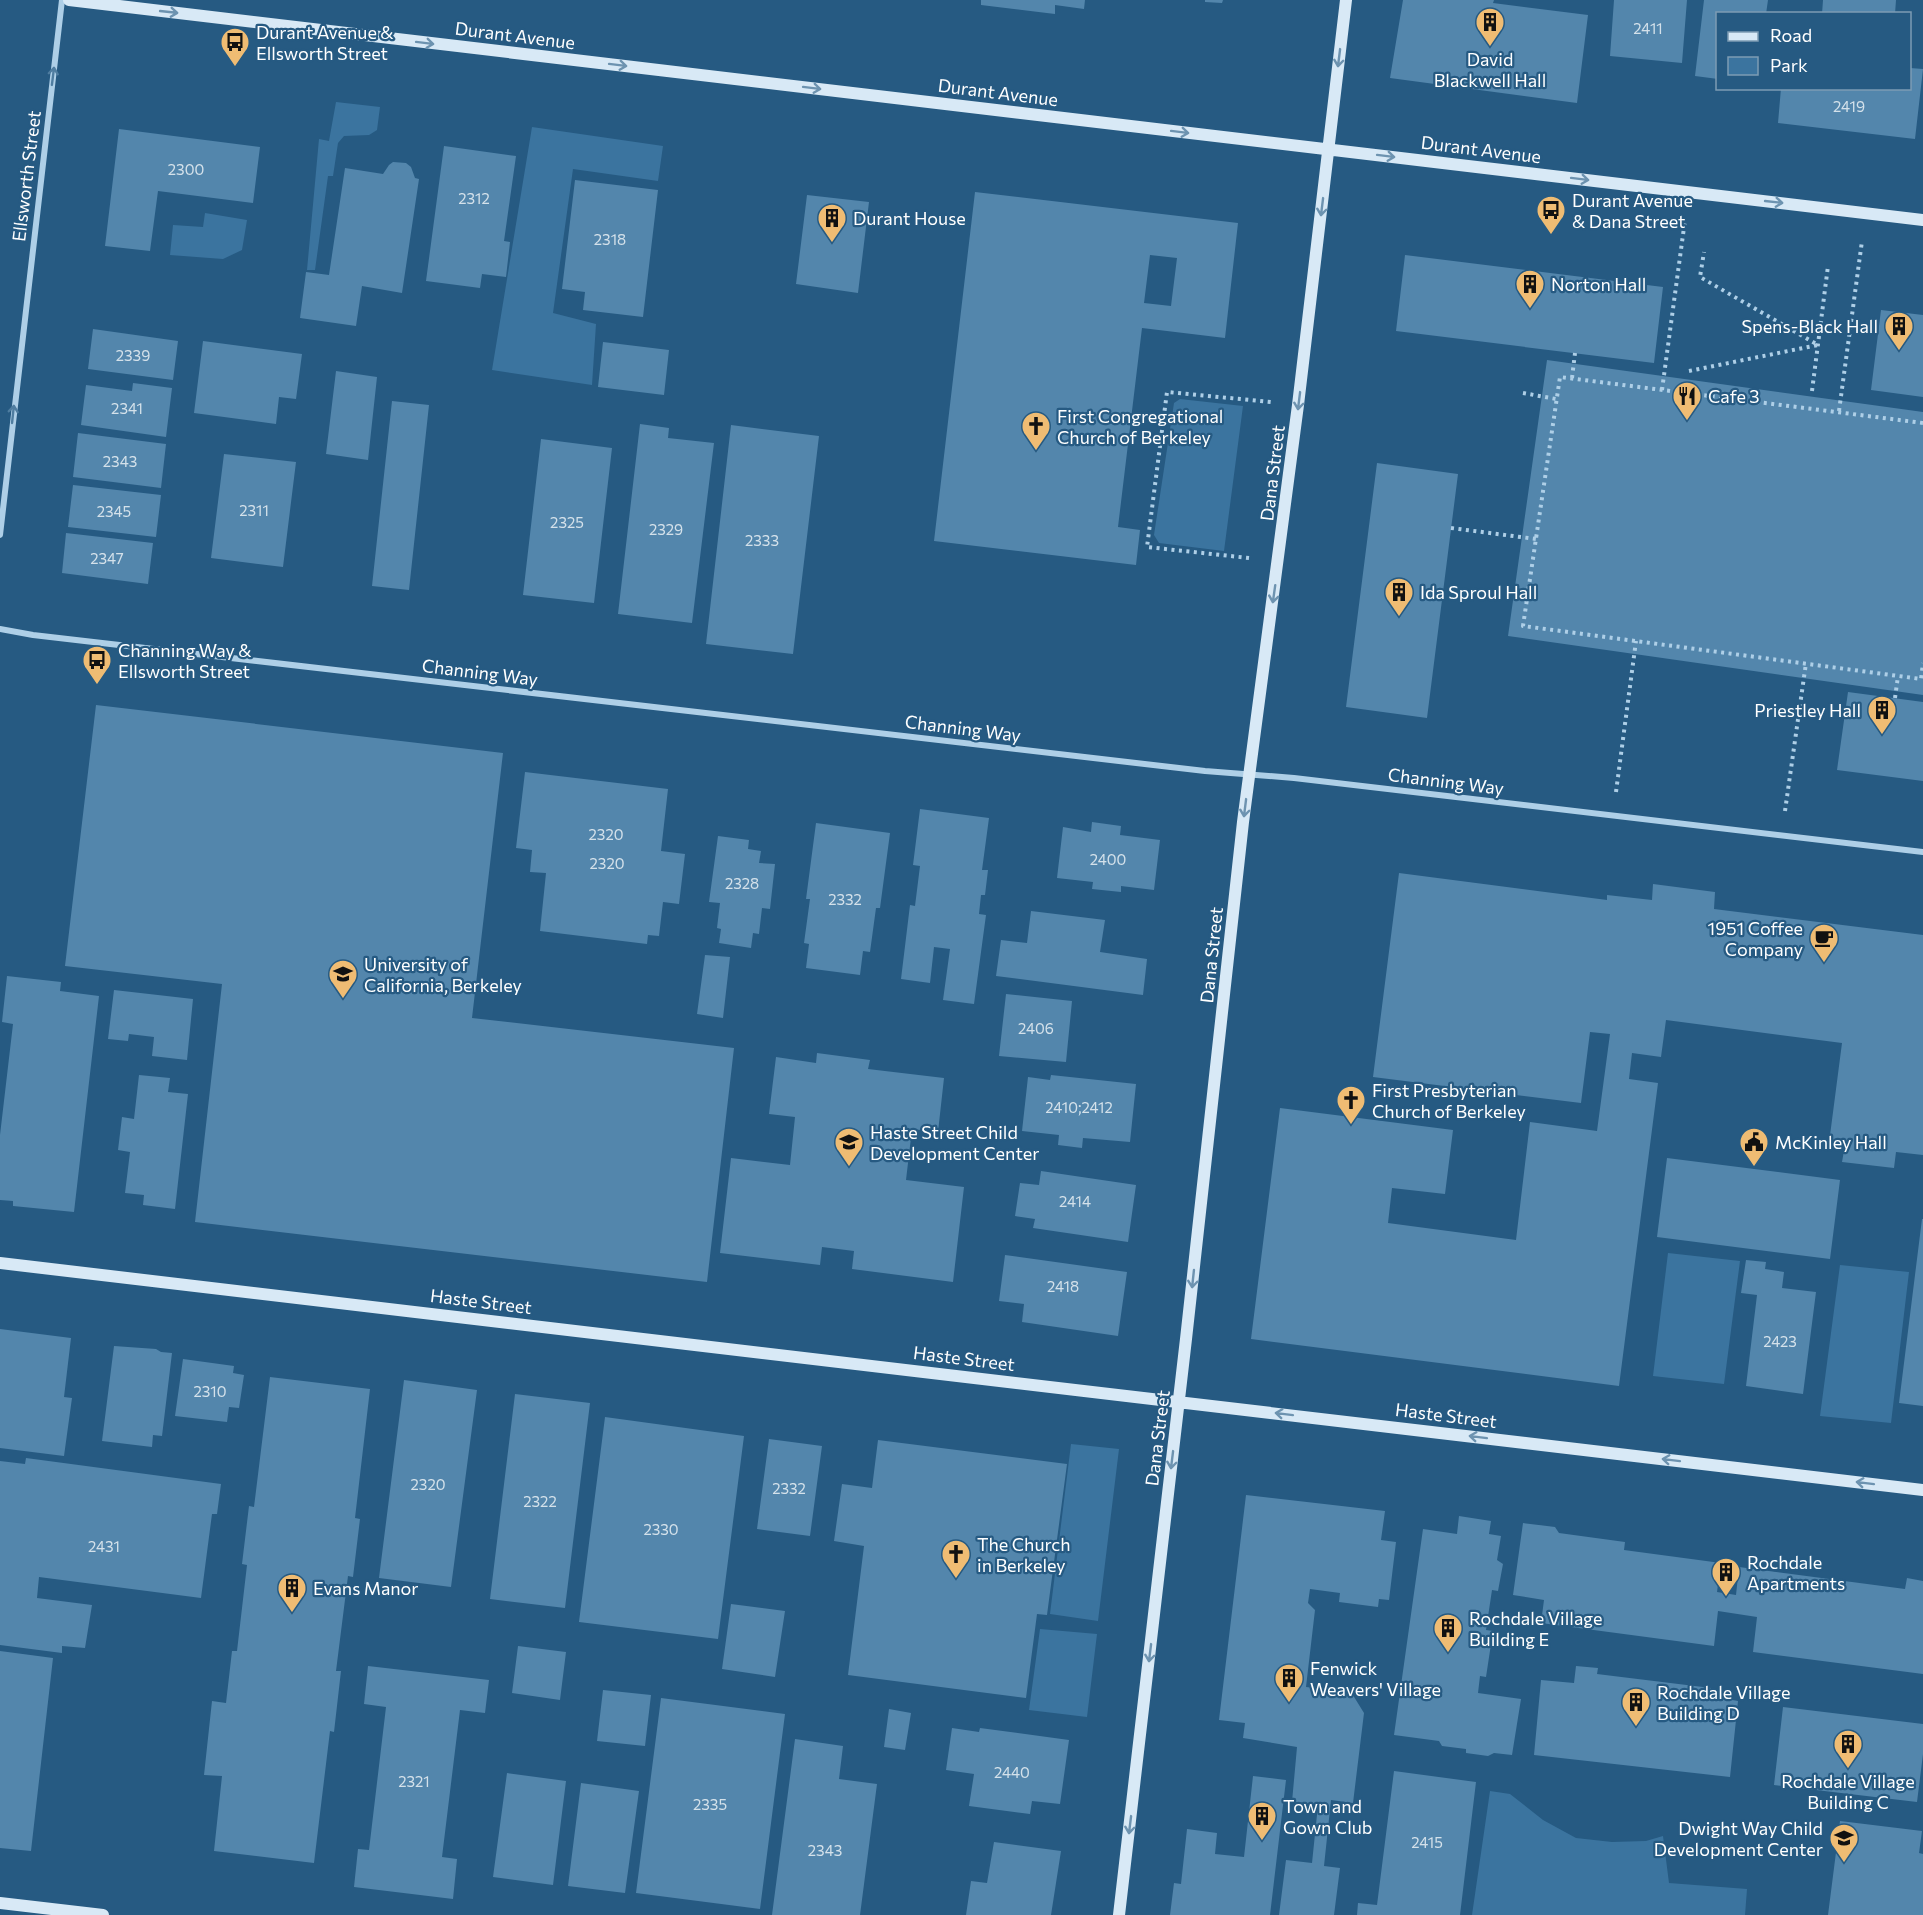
<svg xmlns="http://www.w3.org/2000/svg" width="1923" height="1915" font-family="Commissioner,sans-serif">
  <style>
    .green { fill: #3b749f }
    .building { fill: #5386ac; fill-rule: evenodd }
    .lines { fill: none; stroke-linecap: round; stroke-linejoin: round }
    .path { stroke: #aecfe7; stroke-width: 4; stroke-dasharray: 3 4.5; stroke-linecap: butt }
    .street { stroke: #aecfe7; stroke-width: 6 }
    .secondary { stroke: #d8e9f6; stroke-width: 12 }
    .oneway { stroke: #6d93b0 }
    .oneway2 { stroke: #4f7da0 }
    .labels { text-anchor: middle; dominant-baseline: central; stroke-width: 4.5; stroke-linejoin: round; paint-order: stroke }
    .number-label { font-size: 15px; fill: #d4e1ea }
    .poi-label { font-size: 18px; fill: #fff; stroke: #265a82; text-anchor: start }
    .street-label { font-size: 18px; fill: #fff; stroke: #265a82 }
  </style>
  <rect width="100%" height="100%" fill="#265a82"/>
  <path class="green" d="M336,102L380,107L377,130L369,135L344,136L338,143L333,176H328L315,270H307L319,139L329,141Z
    M532,127L663,146L658,181L573,169L553,313L596,324L592,385L492,370Z
    M205,213L247,220L242,250L223,259L170,255L173,225L203,227Z
    M1180,399L1243,406L1224,551L1159,543L1154,535L1174,403Z
    M1668,1253L1740,1261L1724,1384L1653,1376Z
    M1840,1265L1909,1272L1891,1423L1820,1416Z
    M1071,1444L1119,1449L1098,1621L1050,1614Z
    M1040,1629L1097,1634L1087,1717L1029,1710Z
    M1490,1791L1510,1794L1543,1820L1576,1838L1612,1842L1646,1841L1663,1836L1669,1883L1747,1889L1745,1915H1472Z"/>
  <path class="building" d="M981,0H1085L1084,9L1055,5V14L981,5Z
    M1205,0H1223L1222,3L1205,2Z
    M1403,0H1494L1493,3L1588,15L1577,103L1390,78Z
    M1614,0H1687L1682,63L1610,56Z
    M1704,0H1768L1766,14H1718V79L1695,76Z
    M1823,0H1896L1895,14H1822Z
    M1910,68L1923,69L1915,139L1778,123L1781,88H1910Z
    M119,129L260,147L253,203L158,191L150,251L105,246Z
    M444,146L516,156L504,241L510,242L506,277L482,274L480,288L426,281Z
    M393,162L406,163L411,167L415,178L419,179L402,293L362,286L356,326L300,318L306,272L329,275L345,168L383,174L389,165Z
    M575,180L658,190L643,317L583,310L585,292L562,289Z
    M975,192L1238,223L1225,338L1142,328L1118,527L1140,530L1136,565L934,541ZM1150,255L1177,258L1171,306L1144,303Z
    M807,195L869,202L858,293L796,284Z
    M1405,255L1663,287L1654,363L1396,331Z
    M1881,310L1923,315V397L1871,390Z
    M93,329L178,341L173,380L88,369Z
    M203,341L302,354L296,399L279,397L276,424L194,413Z
    M603,342L669,350L664,395L598,387Z
    M1547,360L1923,412V695L1508,636Z
    M336,371L377,377L368,460L326,454Z
    M133,383L172,388L166,437L81,425L86,385L132,391Z
    M392,401L429,405L409,590L372,586Z
    M640,424L669,428L668,438L714,443L692,623L618,614Z
    M731,425L819,436L793,654L706,644Z
    M78,433L166,444L161,488L73,477Z
    M541,439L612,448L594,603L523,595Z
    M224,454L296,462L283,567L211,558Z
    M1377,463L1458,474L1427,718L1346,707Z
    M73,485L161,495L156,537L68,527Z
    M66,533L153,543L148,584L62,573Z
    M1848,692L1923,702V781L1837,770Z
    M96,705L503,753L472,1018L734,1048L707,1282L195,1222L222,984L65,966Z
    M525,772L668,789L661,851L685,854L679,904L663,902L659,936L648,935L647,944L540,931L546,873L530,872L532,850L516,848Z
    M920,809L989,818L982,870H988L985,895H981L979,914L986,915L974,1004L943,1000L950,949L934,947L930,983L901,979L910,905L915,906L920,866L913,865Z
    M1092,822L1121,826L1120,835L1160,840L1154,890L1121,886V892L1092,889L1093,882L1057,878L1063,827L1091,832Z
    M816,823L890,833L880,908H876L870,952L863,951L860,975L806,968L809,944L804,943L810,899H806Z
    M718,836L749,840L748,849L761,851L759,863L775,864L770,909L762,908L759,934L753,933L751,948L719,943L721,929L717,928L720,903L709,902Z
    M1399,873L1607,900V895L1652,900L1653,884L1715,892L1714,909L1923,935V1155L1896,1152L1894,1168L1842,1162L1845,1145L1829,1143L1842,1043L1666,1020L1661,1057L1632,1053L1629,1079L1658,1083L1619,1386L1251,1339L1280,1108L1453,1130L1445,1194L1392,1188L1388,1223L1516,1240L1530,1122L1597,1131L1610,1034L1590,1032L1581,1103L1373,1077Z
    M1031,911L1105,920L1100,952L1147,959L1143,995L996,976L1001,940L1027,943Z
    M705,955L730,957L723,1018L697,1014Z
    M7,976L61,982L60,991L99,996L74,1212L13,1206V1201L0,1200V1135L13,1024L2,1022Z
    M114,990L193,999L187,1060L152,1056L154,1037L129,1034L128,1041L108,1039Z
    M1006,994L1072,1001L1066,1062L999,1056Z
    M817,1053L870,1060L868,1069L944,1078L938,1132L912,1129L906,1180L964,1187L953,1282L852,1269L854,1251L822,1247L820,1265L720,1253L731,1158L790,1165L795,1117L769,1114L776,1057L816,1063Z
    M139,1075L170,1078L168,1092L188,1094L175,1209L143,1205L144,1195L125,1193L130,1152L118,1150L122,1117L134,1119Z
    M1051,1075L1136,1084L1130,1142L1083,1138L1082,1148L1058,1145L1059,1135L1022,1131L1028,1077L1050,1080Z
    M1667,1158L1840,1180L1830,1259L1657,1237Z
    M1041,1171L1136,1185L1128,1242L1033,1228L1035,1219L1015,1216L1020,1183L1039,1185Z
    M1922,1219H1923V1406L1899,1403Z
    M1005,1255L1127,1272L1118,1336L1022,1322L1024,1304L999,1301Z
    M1746,1260L1766,1262L1765,1269L1784,1272L1782,1288L1816,1292L1803,1394L1746,1386L1757,1295L1741,1293Z
    M0,1329L71,1338L64,1397L72,1398L64,1456L0,1448Z
    M114,1346L156,1349L161,1352L172,1353L162,1436L153,1435L152,1447L102,1441Z
    M183,1359L234,1366L233,1373L244,1375L239,1408L229,1407L227,1422L175,1416Z
    M270,1377L370,1389L355,1518L360,1519L353,1577L348,1576L336,1671H341L334,1732L330,1731L314,1863L214,1851L222,1776L204,1775L212,1701L226,1703L232,1651H237L247,1565L242,1564L249,1506L254,1507Z
    M404,1380L477,1390L451,1587L379,1578Z
    M515,1394L590,1403L565,1608L490,1599Z
    M605,1417L744,1436L718,1639L579,1622Z
    M769,1439L822,1446L810,1536L757,1529Z
    M878,1440L1067,1464L1047,1615L1037,1614L1026,1698L848,1675L864,1546L834,1541L842,1484L872,1488Z
    M26,1458L221,1484L217,1514H212L201,1598L39,1577L37,1598L92,1605L85,1648L62,1646V1653L0,1645V1461L25,1464Z
    M1246,1495L1385,1511L1381,1540L1396,1542L1389,1600L1379,1599L1378,1607L1339,1602L1340,1593L1310,1589L1308,1603L1315,1610L1306,1687L1351,1692L1364,1713L1353,1803L1331,1800L1324,1866L1340,1868L1334,1915H1279L1286,1860L1312,1863L1318,1805L1292,1802L1297,1747L1243,1738L1245,1723L1219,1720Z
    M1459,1516L1491,1521L1489,1534L1501,1536L1497,1560L1503,1564L1498,1591L1492,1590L1486,1630L1493,1631L1486,1677L1480,1676L1478,1693L1521,1699L1512,1755L1494,1753L1488,1756L1466,1753V1749L1442,1746L1439,1741L1394,1735L1423,1529L1457,1534Z
    M1523,1523L1555,1527L1559,1533L1625,1542L1624,1550L1721,1563L1717,1592L1736,1595L1739,1567L1905,1589L1907,1578L1923,1581V1674L1753,1652L1757,1617L1718,1611L1714,1646L1541,1623L1544,1600L1513,1595Z
    M731,1604L785,1611L775,1677L722,1669Z
    M518,1646L566,1652L560,1700L512,1693Z
    M0,1651L53,1658L31,1851L0,1848Z
    M368,1666L489,1680L485,1713L460,1710L442,1857L457,1859L453,1899L354,1887L358,1849L369,1850L386,1707L364,1704Z
    M1576,1666L1598,1668L1597,1674L1711,1688L1710,1696L1738,1701L1730,1777L1534,1755L1541,1680L1574,1683Z
    M603,1690L651,1695L645,1746L597,1741Z
    M661,1698L785,1714L760,1909L636,1893Z
    M1783,1707L1923,1724V1754L1917,1802L1774,1785Z
    M889,1709L911,1713L905,1750L884,1747Z
    M952,1728L979,1732L980,1728L1069,1740L1060,1804L1032,1801L1030,1814L969,1806L974,1774L946,1770Z
    M795,1739L843,1746L839,1779L877,1784L860,1915H772Z
    M1394,1771L1476,1782L1460,1915H1357L1358,1903L1377,1905Z
    M507,1773L566,1781L553,1885L493,1877Z
    M1253,1776L1286,1780L1270,1915H1170L1174,1883L1181,1884L1187,1829L1217,1833L1215,1854L1244,1857Z
    M581,1783L639,1791L625,1893L568,1886Z
    M1840,1821L1922,1831L1919,1853L1923,1854V1915H1828Z
    M994,1842L1061,1851L1051,1915H966L971,1881L987,1883Z"/>
  <g class="lines">
    <path class="path" d="M1689,371L1818,345L1700,277L1704,252
      M1572,378L1575,353
      M1662,390L1685,220
      M1812,391L1828,266
      M1523,393L1556,399
      M1839,411L1862,241
      M1923,423L1560,377L1523,626L1921,679L1923,663
      M1451,528L1536,539
      M1249,558L1147,547L1167,392L1271,402
      M1895,698L1898,676
      M1616,792L1636,641
      M1785,811L1806,663"/>
    <path class="street" d="M0,535L62,0
      M0,629L33,635L1205,771L1294,778L1923,852"/>
    <path class="secondary" d="M69,0L1923,220
      M0,1263L1923,1490
      M0,1903L103,1915
      M1119,1915L1186,1339L1243,822L1298,405L1346,0"/>
  </g>
  <defs><path id="oneway-shaft" d="M-6 0H5M1.5-3L5.5 0L1.5 3" fill="none" stroke-width="1.6" stroke-linecap="round" stroke-linejoin="round" transform="scale(1.5)"/></defs>
  <g class="oneway">
    <use href="#oneway-shaft" transform="translate(169 12) rotate(6)"/>
    <use href="#oneway-shaft" transform="translate(425 43) rotate(7)"/>
    <use href="#oneway-shaft" transform="translate(1339 58) rotate(97)"/>
    <use href="#oneway-shaft" transform="translate(618 65) rotate(7)"/>
    <use href="#oneway-shaft" transform="translate(812 88) rotate(7)"/>
    <use href="#oneway-shaft" transform="translate(1180 132) rotate(7)"/>
    <use href="#oneway-shaft" transform="translate(1386 156) rotate(7)"/>
    <use href="#oneway-shaft" transform="translate(1580 179) rotate(7)"/>
    <use href="#oneway-shaft" transform="translate(1774 202) rotate(6)"/>
    <use href="#oneway-shaft" transform="translate(1322 207) rotate(97)"/>
    <use href="#oneway-shaft" transform="translate(1299 401) rotate(97)"/>
    <use href="#oneway-shaft" transform="translate(1274 594) rotate(98)"/>
    <use href="#oneway-shaft" transform="translate(1245 808) rotate(97)"/>
    <use href="#oneway-shaft" transform="translate(1193 1279) rotate(96)"/>
    <use href="#oneway-shaft" transform="translate(1284 1414) rotate(-173)"/>
    <use href="#oneway-shaft" transform="translate(1478 1437) rotate(-173)"/>
    <use href="#oneway-shaft" transform="translate(1172 1460) rotate(97)"/>
    <use href="#oneway-shaft" transform="translate(1671 1460) rotate(-173)"/>
    <use href="#oneway-shaft" transform="translate(1865 1483) rotate(-173)"/>
    <use href="#oneway-shaft" transform="translate(1150 1653) rotate(97)"/>
    <use href="#oneway-shaft" transform="translate(1130 1825) rotate(97)"/>
  </g>
  <g class="oneway2">
    <use href="#oneway-shaft" transform="translate(53 76) rotate(-83)"/>
    <use href="#oneway-shaft" transform="translate(13 414) rotate(-84)"/>
  </g>
  <defs>
    <g id="building-pin" transform="scale(1.5)"><path d="M0 17L-7.5 6A9.5 9.5 0 1 1 7.5 6Z" fill="#efbc73" stroke="#265a82"/><path d="M-4-6H4V6H1V3H-1V6H-4ZM-2.5-4.3h1.7v1.8h-1.7ZM.8-4.3h1.7v1.8H.8ZM-2.5-1h1.7V.8h-1.7ZM.8-1h1.7V.8H.8Z" fill="#111"/></g>
    <g id="bus-pin" transform="scale(1.5)"><path d="M0 17L-7.5 6A9.5 9.5 0 1 1 7.5 6Z" fill="#efbc73" stroke="#265a82"/><path d="M-5-6H5V4H4V6H2V4H-2V6H-4V4H-5ZM-3.5-4V0h7V-4ZM-3.5 1.2v1.5H-2V1.2ZM2 1.2v1.5H3.5V1.2Z" fill="#111"/></g>
    <g id="restaurant-pin" transform="scale(1.5)"><path d="M0 17L-7.5 6A9.5 9.5 0 1 1 7.5 6Z" fill="#efbc73" stroke="#265a82"/><path d="M-5-6h1v4h1v-4h1v4h1v-4h1v5L-1.5 .5V6h-2V.5L-5-1ZM5-6V6H3V1.5H1.5Q1.5-4 5-6Z" fill="#111"/></g>
    <g id="church-pin" transform="scale(1.5)"><path d="M0 17L-7.5 6A9.5 9.5 0 1 1 7.5 6Z" fill="#efbc73" stroke="#265a82"/><path d="M-1.2-6h2.4v3.5h3.3v2.4h-3.3V6h-2.4V-.1h-3.3v-2.4h3.3Z" fill="#111"/></g>
    <g id="cafe-pin" transform="scale(1.5)"><path d="M0 17L-7.5 6A9.5 9.5 0 1 1 7.5 6Z" fill="#efbc73" stroke="#265a82"/><path d="M-5.5-4.5H6V0H3Q3 3.5 0 3.5H-2.5Q-5.5 3.5-5.5 0ZM3-3.2v2h1.7v-2ZM-6 4.5H4V6H-6Z" fill="#111"/></g>
    <g id="university-pin" transform="scale(1.5)"><path d="M0 17L-7.5 6A9.5 9.5 0 1 1 7.5 6Z" fill="#efbc73" stroke="#265a82"/><path d="M0-5L7-2L0 1L-7-2ZM-4 1L0 2.5L4 1V4Q0 6-4 4Z" fill="#111"/></g>
    <g id="school-pin" transform="scale(1.5)"><path d="M0 17L-7.5 6A9.5 9.5 0 1 1 7.5 6Z" fill="#efbc73" stroke="#265a82"/><path d="M0-5L7-2L0 1L-7-2ZM-4 1L0 2.5L4 1V4Q0 6-4 4Z" fill="#111"/></g>
    <g id="civic-pin" transform="scale(1.5)"><path d="M0 17L-7.5 6A9.5 9.5 0 1 1 7.5 6Z" fill="#efbc73" stroke="#265a82"/><path d="M-.6-6.5H3V-4.5H.6V-3L4-1V1h2V6H-6V1h2V-1L-.6-3ZM-1.2 2.5V6h2.4V2.5Z" fill="#111"/></g>
  </defs>
  <g fill-rule="evenodd">
    <use href="#building-pin" x="1490" y="22"/>
    <use href="#bus-pin" x="235" y="42"/>
    <use href="#bus-pin" x="1551" y="210"/>
    <use href="#building-pin" x="832" y="218"/>
    <use href="#building-pin" x="1530" y="284"/>
    <use href="#building-pin" x="1899" y="326"/>
    <use href="#restaurant-pin" x="1687" y="396"/>
    <use href="#church-pin" x="1036" y="426"/>
    <use href="#building-pin" x="1399" y="592"/>
    <use href="#bus-pin" x="97" y="660"/>
    <use href="#building-pin" x="1882" y="710"/>
    <use href="#cafe-pin" x="1824" y="938"/>
    <use href="#university-pin" x="343" y="974"/>
    <use href="#church-pin" x="1351" y="1100"/>
    <use href="#school-pin" x="849" y="1142"/>
    <use href="#civic-pin" x="1754" y="1142"/>
    <use href="#church-pin" x="956" y="1554"/>
    <use href="#building-pin" x="1726" y="1572"/>
    <use href="#building-pin" x="292" y="1588"/>
    <use href="#building-pin" x="1448" y="1628"/>
    <use href="#building-pin" x="1289" y="1678"/>
    <use href="#building-pin" x="1636" y="1702"/>
    <use href="#building-pin" x="1848" y="1744"/>
    <use href="#building-pin" x="1262" y="1816"/>
    <use href="#school-pin" x="1844" y="1838"/>
  </g>
  <g class="labels">
    <g class="number-label">
      <text x="1648" y="28">2411</text>
      <text x="1849" y="106">2419</text>
      <text x="186" y="169">2300</text>
      <text x="474" y="198">2312</text>
      <text x="610" y="239">2318</text>
      <text x="133" y="355">2339</text>
      <text x="127" y="408">2341</text>
      <text x="120" y="461">2343</text>
      <text x="254" y="510">2311</text>
      <text x="114" y="511">2345</text>
      <text x="567" y="522">2325</text>
      <text x="666" y="529">2329</text>
      <text x="762" y="540">2333</text>
      <text x="107" y="558">2347</text>
      <text x="606" y="834">2320</text>
      <text x="1108" y="859">2400</text>
      <text x="607" y="863">2320</text>
      <text x="742" y="883">2328</text>
      <text x="845" y="899">2332</text>
      <text x="1036" y="1028">2406</text>
      <text x="1079" y="1107">2410;2412</text>
      <text x="1075" y="1201">2414</text>
      <text x="1063" y="1286">2418</text>
      <text x="1780" y="1341">2423</text>
      <text x="210" y="1391">2310</text>
      <text x="428" y="1484">2320</text>
      <text x="789" y="1488">2332</text>
      <text x="540" y="1501">2322</text>
      <text x="661" y="1529">2330</text>
      <text x="104" y="1546">2431</text>
      <text x="1012" y="1772">2440</text>
      <text x="414" y="1781">2321</text>
      <text x="710" y="1804">2335</text>
      <text x="1427" y="1842">2415</text>
      <text x="825" y="1850">2343</text>
    </g>
    <g class="poi-label">
      <text x="256" y="32">Durant Avenue &amp;<tspan x="256" dy="21">Ellsworth Street</tspan></text>
      <text x="1490" y="59" text-anchor="middle">David<tspan x="1490" dy="21">Blackwell Hall</tspan></text>
      <text x="1572" y="200">Durant Avenue<tspan x="1572" dy="21">&amp; Dana Street</tspan></text>
      <text x="853" y="218">Durant House</text>
      <text x="1551" y="284">Norton Hall</text>
      <text x="1878" y="326" text-anchor="end">Spens-Black Hall</text>
      <text x="1708" y="396">Cafe 3</text>
      <text x="1057" y="416">First Congregational<tspan x="1057" dy="21">Church of Berkeley</tspan></text>
      <text x="1420" y="592">Ida Sproul Hall</text>
      <text x="118" y="650">Channing Way &amp;<tspan x="118" dy="21">Ellsworth Street</tspan></text>
      <text x="1861" y="710" text-anchor="end">Priestley Hall</text>
      <text x="1803" y="928" text-anchor="end">1951 Coffee<tspan x="1803" dy="21">Company</tspan></text>
      <text x="364" y="964">University of<tspan x="364" dy="21">California, Berkeley</tspan></text>
      <text x="1372" y="1090">First Presbyterian<tspan x="1372" dy="21">Church of Berkeley</tspan></text>
      <text x="870" y="1132">Haste Street Child<tspan x="870" dy="21">Development Center</tspan></text>
      <text x="1775" y="1142">McKinley Hall</text>
      <text x="977" y="1544">The Church<tspan x="977" dy="21">in Berkeley</tspan></text>
      <text x="1747" y="1562">Rochdale<tspan x="1747" dy="21">Apartments</tspan></text>
      <text x="313" y="1588">Evans Manor</text>
      <text x="1469" y="1618">Rochdale Village<tspan x="1469" dy="21">Building E</tspan></text>
      <text x="1310" y="1668">Fenwick<tspan x="1310" dy="21">Weavers' Village</tspan></text>
      <text x="1657" y="1692">Rochdale Village<tspan x="1657" dy="21">Building D</tspan></text>
      <text x="1848" y="1781" text-anchor="middle">Rochdale Village<tspan x="1848" dy="21">Building C</tspan></text>
      <text x="1283" y="1806">Town and<tspan x="1283" dy="21">Gown Club</tspan></text>
      <text x="1823" y="1828" text-anchor="end">Dwight Way Child<tspan x="1823" dy="21">Development Center</tspan></text>
    </g>
    <g class="street-label">
      <text transform="translate(515 35) rotate(7)">Durant Avenue</text>
      <text transform="translate(998 92) rotate(7)">Durant Avenue</text>
      <text transform="translate(1481 149) rotate(7)">Durant Avenue</text>
      <text transform="translate(26 176) rotate(-83)">Ellsworth Street</text>
      <text transform="translate(1272 473) rotate(-83)">Dana Street</text>
      <text transform="translate(480 672) rotate(7)">Channing Way</text>
      <text transform="translate(963 728) rotate(7)">Channing Way</text>
      <text transform="translate(1446 781) rotate(7)">Channing Way</text>
      <text transform="translate(1211 955) rotate(-84)">Dana Street</text>
      <text transform="translate(481 1301) rotate(7)">Haste Street</text>
      <text transform="translate(964 1358) rotate(7)">Haste Street</text>
      <text transform="translate(1446 1415) rotate(7)">Haste Street</text>
      <text transform="translate(1157 1438) rotate(-83)">Dana Street</text>
    </g>
  </g>
  <rect x="1716" y="12" width="195" height="78" fill="#265a82" stroke="#7d9cb4" stroke-width="1.5"/>
  <rect x="1728" y="32" width="30" height="9" fill="#d8e9f6" stroke="#7d9cb4" stroke-width="1.5"/>
  <text x="1770" y="42" font-size="18" fill="#ffffff">Road</text>
  <rect x="1728" y="57" width="30" height="18" fill="#3b749f" stroke="#7d9cb4" stroke-width="1.5"/>
  <text x="1770" y="72" font-size="18" fill="#ffffff">Park</text>
</svg>
